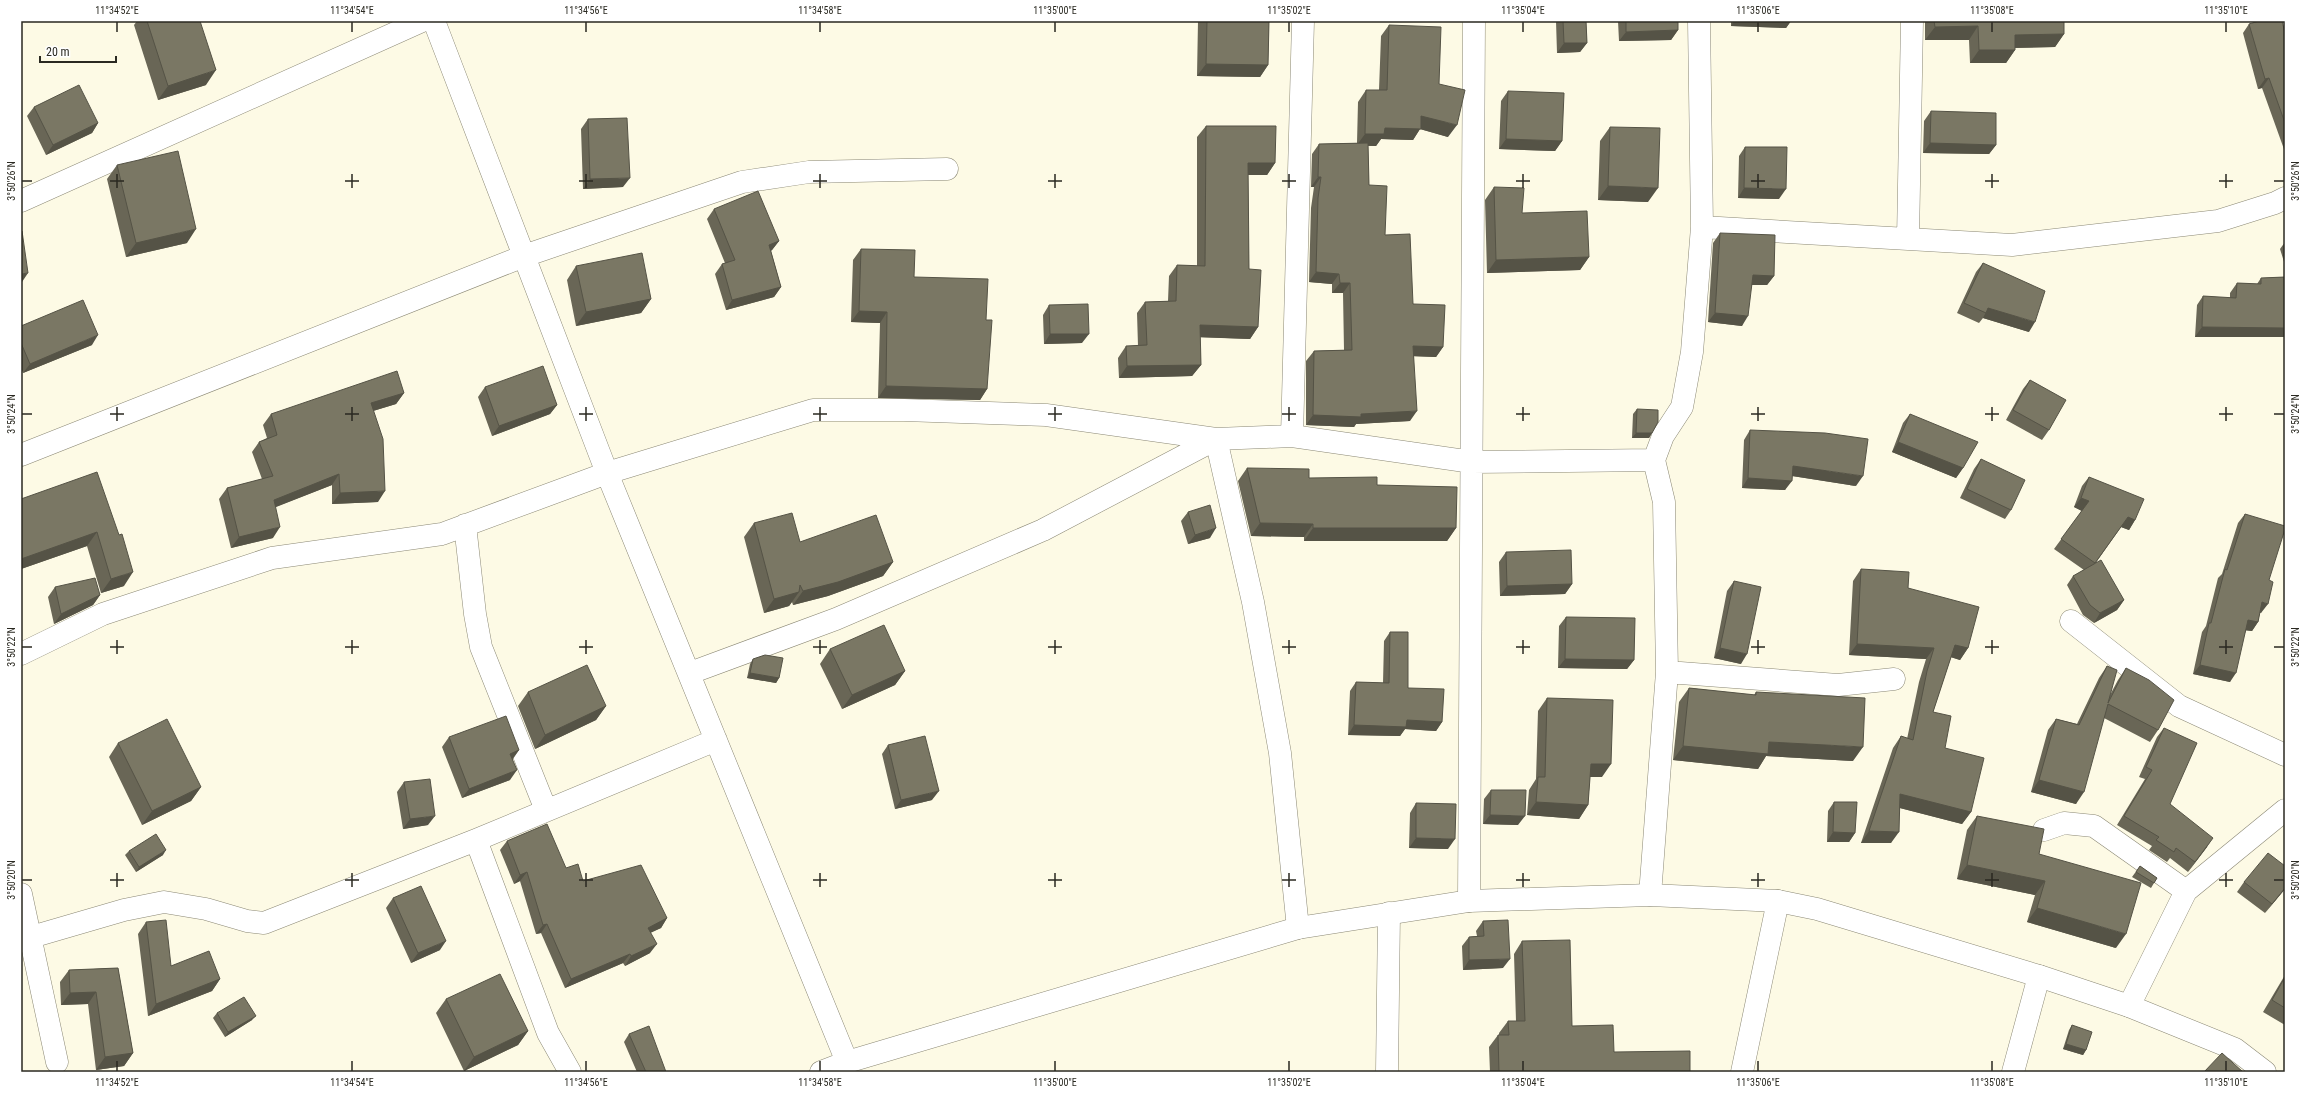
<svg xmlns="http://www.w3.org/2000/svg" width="2306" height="1093" font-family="'Roboto Condensed',sans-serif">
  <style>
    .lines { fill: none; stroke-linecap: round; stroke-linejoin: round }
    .street-casing { stroke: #8b8875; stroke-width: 23 }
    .secondary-casing { stroke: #8b8875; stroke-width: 23 }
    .street { stroke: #fff; stroke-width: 22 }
    .secondary { stroke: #fff; stroke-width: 22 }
    .wall { fill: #696656 }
    .shaded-wall { fill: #555346 }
    .building { fill: #7a7764; stroke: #555346 }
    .ticks { fill: none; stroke: #2a2921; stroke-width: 1.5 }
    .neatline { fill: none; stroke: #2a2921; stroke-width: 1.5 }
    .ticks-label { font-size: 10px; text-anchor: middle; fill: #2a2921 }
  </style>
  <rect width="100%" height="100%" fill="#fdfae5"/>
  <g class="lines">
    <g class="street-casing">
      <path id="street" d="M434,21L607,473L847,1062
        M21,201L422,21
        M1702,227L2012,245L2218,221L2275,203L2285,198
        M1908,239L1912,21
        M1292,436L1303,21
        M21,455L524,256L742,182L809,172L947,169
        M465,525L475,614L481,647L546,810
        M2071,621L2179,706L2285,755
        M21,654L103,614L272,558L442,534L607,473L813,410H904L1046,415L1216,439L1253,602L1280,753L1298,928
        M1667,672L1838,685L1894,679
        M690,673L836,619L1043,530L1216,439L1292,436L1472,462L1654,460
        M2044,830L2064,823L2094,826L2186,891
        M476,840L548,1033L570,1072
        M21,894L57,1062
        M1650,895L1667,672L1664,502L1654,460L1663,436L1682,407L1692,352L1702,227L1699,21
        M1469,901L1474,21
        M21,940L124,910L164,902L206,909L247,921L264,923L476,840L716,740
        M2129,1006L2186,891L2285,810
        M1387,1072L1389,913
        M1742,1072L1778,901
        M2013,1072L2039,976"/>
    </g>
    <g class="secondary-casing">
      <path id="secondary" d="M821,1072L847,1062L1298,928L1469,901L1650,895L1778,901L1817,909L2039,976L2129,1006L2235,1049L2265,1072"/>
    </g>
    <use href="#street" class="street"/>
    <use href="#secondary" class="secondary"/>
  </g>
  <path class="wall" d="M137,21H200L206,85L158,100L134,25Z
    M1198,21H1269L1268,65L1260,77L1197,76Z
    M1556,21H1586L1587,43L1580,52L1557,53Z
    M1618,21H1678V30L1671,40L1619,41Z
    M1731,21H1791L1786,28L1731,26Z
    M1925,21H2064V34L2055,47L2015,48V50L2006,63H1970L1969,40H1925Z
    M2249,24L2285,33V152L2262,88L2258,89L2243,33Z
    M1389,25L1439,84L1448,137L1420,129L1413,140L1381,139L1376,146H1368L1369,185L1385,235L1413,304L1443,347L1436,357L1414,356L1410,421L1356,424L1354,427L1306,425V361L1314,351L1344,350L1343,293H1332V284L1309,282L1311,208L1314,187H1311L1312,154L1319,144L1357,143L1358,102L1366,90H1379L1381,36Z
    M1508,91L1562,141L1555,151L1499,149L1501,101Z
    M34,107L98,123L92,133L46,155L27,116Z
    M1931,111L1996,145L1989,154L1923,153L1924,121Z
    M588,119L623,187L583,189L581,129Z
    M1206,126L1275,163L1267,175H1248L1249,269L1258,327L1250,339L1200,337L1201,365L1192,376L1119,378L1118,358L1126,346H1138L1137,313L1145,302L1168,301L1169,276L1177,265L1197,266V137Z
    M1610,127L1648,202L1598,200L1600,141Z
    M1745,147L1779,199L1738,198L1739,156Z
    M117,165L187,243L126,257L107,179Z
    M1494,187L1522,213L1589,257L1580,270L1487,273L1485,200Z
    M714,209L779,241L772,250L771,251L781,287L774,297L726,310L715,274L722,264L725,263L707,219Z
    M1720,233L1774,276L1767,285H1752L1742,326L1708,322L1713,243Z
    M2285,242V265L2280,249Z
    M861,249L914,277L986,320L987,389L980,400L878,398L880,323L851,322L853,260Z
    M1983,263L2029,332L1983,318L1979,323L1957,313L1976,272Z
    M576,266L651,299L641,313L576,326L567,280Z
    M2285,277V337H2195L2197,305L2203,296L2230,298V293L2237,283L2257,284L2261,278Z
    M1049,305L1082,343L1044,344L1043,315Z
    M21,326L92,345L23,373L21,368Z
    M2030,380L2049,430L2042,440L2006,420L2023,389Z
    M485,387L557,405L550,414L492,436L478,397Z
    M404,393L396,404L373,411L378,502L332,504V485L275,507L273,538L231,548L219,499L227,488L262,479L252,452L259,442L267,438L263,425L271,414Z
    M1637,409L1652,433L1649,438H1632L1633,414Z
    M1910,414L1963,468L1956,478L1892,452L1903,423Z
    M1750,430L1856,486L1792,476L1785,490L1742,488L1744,440Z
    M1981,459L2011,510L2005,519L1960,498L1974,469Z
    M1247,468L1309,478L1377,485L1456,528L1447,541H1304V537L1251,536L1238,481Z
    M2089,477L2135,520L2129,530L2121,527L2095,564L2124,600L2117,610L2094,623L2083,615L2067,585L2073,576L2084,570L2054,549L2082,511L2074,507L2082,486Z
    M21,499L119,535L124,586L101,593L87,546L21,569Z
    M1188,512L1210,538L1188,544L1181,521Z
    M2245,514L2269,580L2261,613L2260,612L2258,622L2252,631L2246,630L2230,682L2193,674L2202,632L2206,626L2218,578L2222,574L2238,523Z
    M754,523L800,542L893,562L883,576L828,596L793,605L792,602L789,606L764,613L744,537Z
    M1506,552L1572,584L1565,594L1500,596L1499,562Z
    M1861,569L1908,588L1968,648L1960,660L1951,657L1933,712L1945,748L1971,812L1962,824L1900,808L1891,843H1861L1893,748L1901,736L1907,739L1919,682L1926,659L1849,655L1853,581Z
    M1734,581L1741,664L1714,658L1727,591Z
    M55,587L100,595L93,605L54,624L48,597Z
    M1566,617L1634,660L1627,669L1558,668L1559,626Z
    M1390,632L1408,688L1442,722L1436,731L1405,729L1400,736L1348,735L1350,691L1356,682L1383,683L1384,641Z
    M830,649L905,671L895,685L842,709L820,664Z
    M753,659L779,678L776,683L747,678L750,664Z
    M2107,666L2110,695L2118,680L2126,668L2158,730L2150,742L2104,718L2076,804L2031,792L2048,730L2056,719L2077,724L2099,678Z
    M1689,688L1754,695L1756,692L1853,761L1766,756L1758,769L1673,760L1679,702Z
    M528,692L606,706L596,720L535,749L518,706Z
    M1547,698L1602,777H1590L1588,805L1579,819L1527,815L1529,790L1536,779L1538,711Z
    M2164,728L2170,804L2207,847L2188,872L2170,858L2167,862L2149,850L2152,846L2117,825L2145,779L2139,777L2157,737Z
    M449,737L519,750L513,759L510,780L462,798L442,747Z
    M118,743L201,787L191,801L142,825L109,757Z
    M888,745L932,800L895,809L882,754Z
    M404,782L428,825L403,829L397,792Z
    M1491,790L1518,825L1483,824L1484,799Z
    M1834,802L1855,833L1849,842H1827L1828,811Z
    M1416,803L1448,849L1409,848L1410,813Z
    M1977,816L2039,854L2116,948L2027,922L2035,895L1957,879L1967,830Z
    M507,841L566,868L583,881L667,918L661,928L651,932L650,953L625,966L623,963L565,988L541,933L536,934L520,881L514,884L500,850Z
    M129,851L163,855L136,872L125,855Z
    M2140,866L2157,878L2151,888L2132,877Z
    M2244,882L2285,889L2265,913L2237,892Z
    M393,898L440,950L411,963L386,908Z
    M1483,921L1503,968L1463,970L1462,946L1469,937L1477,936L1476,931Z
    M146,922L171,966L220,979L212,991L148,1016L138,934Z
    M1522,941L1572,1026L1614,1052L1690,1072H1490L1489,1047L1498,1035H1499V1033L1508,1021H1516L1514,954Z
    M118,968L133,1053L124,1066L96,1070L88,1004L61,1005L60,982L69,970Z
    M2285,975V1025L2263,1012Z
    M446,999L528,1031L518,1045L464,1071L436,1013Z
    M217,1013L252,1020L225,1037L213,1018Z
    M2072,1025L2086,1050L2083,1055L2063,1049L2069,1030Z
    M629,1034L666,1072H637L624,1042Z"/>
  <path class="shaded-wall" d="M1734,21H1791L1786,28L1731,26Z
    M1978,26L1969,40H1925L1935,27Z
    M1678,30L1671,40L1619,41L1626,32Z
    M2064,34L2055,47L2006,48L2015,35Z
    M1564,43H1587L1580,52L1557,53Z
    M1979,50H2015L2006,63H1970Z
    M1206,64L1268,65L1260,77L1197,76Z
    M216,70L206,85L158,100L168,86Z
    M2269,78L2262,88L2258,89L2265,79Z
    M1421,116L1457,125L1448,137L1420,129L1413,140L1381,139L1376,146L1357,145L1365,134Z
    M98,123L92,133L46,155L53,145Z
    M1506,139L1562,141L1555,151L1499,149Z
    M1930,143L1996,145L1989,154L1923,153Z
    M1248,163H1275L1267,175H1240Z
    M1318,177H1321L1314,187H1311Z
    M630,178L623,187L583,189L590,179Z
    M1608,186L1658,188L1648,202L1598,200Z
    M1744,188L1786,189L1779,199L1738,198Z
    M196,229L187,243L126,257L136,243Z
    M779,241L772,250L762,254L769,245Z
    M1589,257L1580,270L1487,273L1496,260Z
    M1316,272L1339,274L1332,284L1309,282Z
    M28,273L22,282H21V274Z
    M1753,275L1774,276L1767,285H1747Z
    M1340,283H1350L1343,293H1332Z
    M781,287L774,297L726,310L732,300Z
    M651,299L641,313L576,326L586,312Z
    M1988,308L2035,322L2029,332L1983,318Z
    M859,311L887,312L880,323L851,322Z
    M1715,313L1748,316L1742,326L1708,322Z
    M1200,325L1258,327L1250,339L1192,337Z
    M2202,327L2285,328V337H2195Z
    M1050,334H1089L1082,343L1044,344Z
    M98,335L92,345L23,373L30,364Z
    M1413,346L1443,347L1436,357L1406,356Z
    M1201,365L1192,376L1119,378L1127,366Z
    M886,386L987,389L980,400L878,398Z
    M404,393L396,404L363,414L371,403Z
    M557,405L550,414L492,436L499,426Z
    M1417,411L1410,421L1356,424L1354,427L1306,425L1313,415L1361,414Z
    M1636,433H1652L1649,438H1632Z
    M1898,442L1963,468L1956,478L1892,452Z
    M1793,466L1863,476L1856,486L1786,475Z
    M339,474L332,485L266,511L274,500Z
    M1748,478L1792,481L1785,490L1742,488Z
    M385,491L378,502L332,504L340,493Z
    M2081,498L2089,501L2082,511L2074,507Z
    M2128,517L2135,520L2129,530L2121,527Z
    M1260,523L1313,524L1304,537L1251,536Z
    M280,527L273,538L231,548L239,537Z
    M1216,528L1210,538L1188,544L1195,535Z
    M1313,528H1456L1447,541H1304Z
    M97,532L87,546L21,569V559Z
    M893,562L883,576L828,596L793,605L803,591Z
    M133,572L124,586L101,593L111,579Z
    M1572,584L1565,594L1500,596L1507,586Z
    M799,592L789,606L764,613L774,599Z
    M100,595L93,605L54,624L61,614Z
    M2124,600L2117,610L2094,623L2100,613Z
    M2262,602L2268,604L2261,613L2255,611Z
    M2248,620L2258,622L2252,631L2241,630Z
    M1857,644L1934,648L1926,659L1849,655Z
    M1955,645L1968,648L1960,660L1947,656Z
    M1720,648L1747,654L1741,664L1714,658Z
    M1565,659L1634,660L1627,669L1558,668Z
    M2200,665L2236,673L2230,682L2193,674Z
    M905,671L895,685L842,709L852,695Z
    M750,673L779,678L776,683L747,678Z
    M606,706L596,720L535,749L545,735Z
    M1407,720L1442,722L1436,731L1405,729L1400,736L1348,735L1354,725Z
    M1769,742L1863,747L1853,761L1766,756L1758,769L1673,760L1683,746Z
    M519,750L512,759L510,754Z
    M1591,764H1611L1602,777H1582Z
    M517,770L510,780L462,798L469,789Z
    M2039,780L2084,792L2076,804L2031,792Z
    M201,787L191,801L142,825L152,811Z
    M939,791L932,800L895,809L901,800Z
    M1900,794L1971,812L1962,824L1892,806Z
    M1536,802L1588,805L1579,819L1527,815Z
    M1490,815L1525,816L1518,825L1483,824Z
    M435,816L428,825L403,829L410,819Z
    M1869,831L1899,832L1891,843H1861Z
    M1833,832L1855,833L1849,842H1827Z
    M1416,838L1455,839L1448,849L1409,848Z
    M2213,838L2207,847L2188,872L2195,862Z
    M166,850L163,855L136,872L139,867Z
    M1967,865L2045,881L2035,895L1957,879Z
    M527,872L520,881L514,884L520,875Z
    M2285,888V889L2265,913L2272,904Z
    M2037,908L2126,934L2116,948L2027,922Z
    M667,918L661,928L642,937L648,928Z
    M547,924L541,933L536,934L543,925Z
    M446,941L440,950L411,963L418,953Z
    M657,944L650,953L625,966L631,956Z
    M630,954L623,963L565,988L571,979Z
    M1510,959L1503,968L1463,970L1469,960Z
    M220,979L212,991L148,1016L156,1004Z
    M96,992L88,1004L61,1005L70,993Z
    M256,1016L252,1020L225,1037L228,1032Z
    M528,1031L518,1045L464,1071L474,1057Z
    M2066,1044L2086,1050L2083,1055L2063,1049Z
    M133,1053L124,1066L96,1070L105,1057Z"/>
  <path class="building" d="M147,21H200L216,70L168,86Z
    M1207,21H1269L1268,65L1206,64Z
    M1563,21H1586L1587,43H1564Z
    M1626,21H1678V30L1626,32Z
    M1934,21H2064V34L2015,35V50H1979L1978,26L1935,27Z
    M2259,21H2282L2285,33V123L2269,78L2265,79L2249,24Z
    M1389,25L1441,27L1439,84L1465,90L1457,125L1421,116V129L1385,128L1384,134H1365L1366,90H1387Z
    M79,85L98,123L53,145L34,107Z
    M1508,91L1564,93L1562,141L1506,139Z
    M1931,111L1996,113V145L1930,143Z
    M627,118L630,178L590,179L588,119Z
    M1206,126H1276L1275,163H1248L1249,269L1261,270L1258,327L1200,325L1201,365L1127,366L1126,346L1147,345L1145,302L1176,301L1177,265L1205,266Z
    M1610,127L1660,128L1658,188L1608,186Z
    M1368,143L1369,185L1387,186L1385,235L1410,234L1413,304L1445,305L1443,347L1413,346L1417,411L1361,414V417L1313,415L1314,351L1352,350L1350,283H1340L1339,274L1316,272L1318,198L1321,177H1318L1319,144Z
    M1745,147H1787L1786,189L1744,188Z
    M178,151L196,229L136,243L117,165Z
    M1494,187L1524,188L1522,213L1587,211L1589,257L1496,260Z
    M758,191L779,241L769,245L781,287L732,300L722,264L735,260L714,209Z
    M21,231H22L28,273L21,274Z
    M1720,233L1775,235L1774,276L1753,275L1748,316L1715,313Z
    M861,249L915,250L914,277L988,279L986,320H992L987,389L886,386L887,312L859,311Z
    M642,253L651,299L586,312L576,266Z
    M1983,263L2045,291L2035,322L1988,308L1986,313L1964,303Z
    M2285,277V328L2202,327L2203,296L2236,298L2237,283L2261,284V278Z
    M83,300L98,335L30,364L21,343V326Z
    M1088,304L1089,334H1050L1049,305Z
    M543,366L557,405L499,426L485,387Z
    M397,371L404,393L371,403L383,439L385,491L340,493L339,474L274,500L280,527L239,537L227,488L273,476L259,442L277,435L271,414Z
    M2030,380L2066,400L2049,430L2013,410Z
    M1637,409L1658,410V422L1652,433H1636Z
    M1910,414L1978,442L1963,468L1898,442Z
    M1750,430L1825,433L1868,439L1863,476L1793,466L1792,481L1748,478Z
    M1981,459L2025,480L2011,510L1967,489Z
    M1247,468L1309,469V478L1377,477V485L1457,487L1456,528H1313V524L1260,523Z
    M97,472L119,535L122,534L133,572L111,579L97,532L21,559V499Z
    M2089,477L2144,499L2135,520L2128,517L2095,563L2061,539L2089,501L2081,498Z
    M1210,505L1216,528L1195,535L1188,512Z
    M792,513L800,542L876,515L893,562L838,582L803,591L800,585L799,592L774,599L754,523Z
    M2245,514L2285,526V529L2269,580L2273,582L2268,604L2262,602L2258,622L2248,620L2236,673L2200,665L2209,623H2211L2225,569L2227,570Z
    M1571,550L1572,584L1507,586L1506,552Z
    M2101,560L2124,600L2100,613L2090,605L2073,576Z
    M1861,569L1909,572L1908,588L1979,607L1968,648L1955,645L1933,712L1951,716L1945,748L1984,758L1971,812L1900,794L1899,832L1869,831L1901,736L1913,740L1927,671L1934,648L1857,644Z
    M95,578L100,595L61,614L55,587Z
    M1734,581L1761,587L1747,654L1720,648Z
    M1566,617L1635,618L1634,660L1565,659Z
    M884,625L905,671L852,695L830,649Z
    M1390,632H1408V688L1444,689L1442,722L1407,720L1406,727L1354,725L1356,682L1389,683Z
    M765,655L783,658L779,678L750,673L753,659Z
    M587,665L606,706L545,735L528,692Z
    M2107,666L2117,670L2108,703L2126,668L2149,680L2174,700L2158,730L2108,704L2084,792L2039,780L2056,719L2079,725Z
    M1689,688L1756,695V692L1865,698L1863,747L1769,742L1768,754L1683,746Z
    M1547,698L1613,700L1611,764H1591L1588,805L1536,802L1538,777H1545Z
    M506,716L519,750L510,754L517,770L469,789L449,737Z
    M167,719L201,787L152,811L118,743Z
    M2164,728L2197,743L2170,804L2213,838L2195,862L2176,848L2174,852L2156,840L2159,837L2124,816L2152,770L2146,767Z
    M925,736L939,791L901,800L888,745Z
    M430,779L435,816L410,819L404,782Z
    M1491,790H1526L1525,816L1490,815Z
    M1834,802H1857L1855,833L1833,832Z
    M1416,803L1456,804L1455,839L1416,838Z
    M1977,816L2044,829L2039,854L2141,883L2126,934L2037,908L2045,881L1967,865Z
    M547,824L566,868L578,864L583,881L641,865L667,918L648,928L657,944L631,956L630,954L571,979L547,924L543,925L527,872L520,875L507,841Z
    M156,834L166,850L139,867L129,851Z
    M2268,853L2285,866V888L2272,904L2244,882Z
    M2140,866L2157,878L2154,883L2136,872Z
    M421,886L446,941L418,953L393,898Z
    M166,920L171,966L209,951L220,979L156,1004L146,922Z
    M1508,920L1510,959L1469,960V937L1484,936L1483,921Z
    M1570,940L1572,1026L1613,1025L1614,1052L1690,1051V1072H1499L1498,1035H1509L1508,1021H1525L1522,941Z
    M118,968L133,1053L105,1057L96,992L70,993L69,970Z
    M500,974L528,1031L474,1057L446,999Z
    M2285,977V1008L2272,1000Z
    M244,997L256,1016L228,1032L217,1013Z
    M2072,1025L2092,1032L2086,1050L2066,1044Z
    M649,1026L666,1072H646L629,1034Z
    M2222,1053L2243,1072H2204Z"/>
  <path class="ticks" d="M117,22V32M352,22V32M586,22V32M820,22V32M1055,22V32M1289,22V32M1523,22V32M1758,22V32M1992,22V32M2226,22V32M117,174V188M352,174V188M586,174V188M820,174V188M1055,174V188M1289,174V188M1523,174V188M1758,174V188M1992,174V188M2226,174V188M22,181H32M110,181H124M345,181H359M579,181H593M813,181H827M1048,181H1062M1282,181H1296M1516,181H1530M1751,181H1765M1985,181H1999M2219,181H2233M2274,181H2284M117,407V421M352,407V421M586,407V421M820,407V421M1055,407V421M1289,407V421M1523,407V421M1758,407V421M1992,407V421M2226,407V421M22,414H32M110,414H124M345,414H359M579,414H593M813,414H827M1048,414H1062M1282,414H1296M1516,414H1530M1751,414H1765M1985,414H1999M2219,414H2233M2274,414H2284M117,640V654M352,640V654M586,640V654M820,640V654M1055,640V654M1289,640V654M1523,640V654M1758,640V654M1992,640V654M2226,640V654M22,647H32M110,647H124M345,647H359M579,647H593M813,647H827M1048,647H1062M1282,647H1296M1516,647H1530M1751,647H1765M1985,647H1999M2219,647H2233M2274,647H2284M117,873V887M352,873V887M586,873V887M820,873V887M1055,873V887M1289,873V887M1523,873V887M1758,873V887M1992,873V887M2226,873V887M22,880H32M110,880H124M345,880H359M579,880H593M813,880H827M1048,880H1062M1282,880H1296M1516,880H1530M1751,880H1765M1985,880H1999M2219,880H2233M2274,880H2284M117,1061V1071M352,1061V1071M586,1061V1071M820,1061V1071M1055,1061V1071M1289,1061V1071M1523,1061V1071M1758,1061V1071M1992,1061V1071M2226,1061V1071"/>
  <rect width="2306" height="1093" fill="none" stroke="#ffffff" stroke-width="44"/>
  <path d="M40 56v6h76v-6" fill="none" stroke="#2a2921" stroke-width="2"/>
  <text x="46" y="56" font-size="12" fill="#2a2921" stroke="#ffffff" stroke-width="3" paint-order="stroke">20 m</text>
  <rect x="22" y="22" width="2262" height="1049" class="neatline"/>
  <g class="ticks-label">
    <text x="117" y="14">11°34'52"E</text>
    <text x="352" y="14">11°34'54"E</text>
    <text x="586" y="14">11°34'56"E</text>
    <text x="820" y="14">11°34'58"E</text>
    <text x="1055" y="14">11°35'00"E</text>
    <text x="1289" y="14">11°35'02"E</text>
    <text x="1523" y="14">11°35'04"E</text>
    <text x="1758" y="14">11°35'06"E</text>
    <text x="1992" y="14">11°35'08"E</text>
    <text x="2226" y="14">11°35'10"E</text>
    <text transform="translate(11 181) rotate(-90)" y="4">3°50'26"N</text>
    <text transform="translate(2295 181) rotate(-90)" y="4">3°50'26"N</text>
    <text transform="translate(11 414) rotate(-90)" y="4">3°50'24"N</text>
    <text transform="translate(2295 414) rotate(-90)" y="4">3°50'24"N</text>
    <text transform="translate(11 647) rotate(-90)" y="4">3°50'22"N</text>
    <text transform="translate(2295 647) rotate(-90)" y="4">3°50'22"N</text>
    <text transform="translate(11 880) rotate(-90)" y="4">3°50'20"N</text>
    <text transform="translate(2295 880) rotate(-90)" y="4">3°50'20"N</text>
    <text x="117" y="1086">11°34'52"E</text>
    <text x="352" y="1086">11°34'54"E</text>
    <text x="586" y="1086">11°34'56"E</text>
    <text x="820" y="1086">11°34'58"E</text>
    <text x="1055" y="1086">11°35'00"E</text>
    <text x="1289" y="1086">11°35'02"E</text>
    <text x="1523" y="1086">11°35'04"E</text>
    <text x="1758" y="1086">11°35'06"E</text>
    <text x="1992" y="1086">11°35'08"E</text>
    <text x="2226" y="1086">11°35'10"E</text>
  </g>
</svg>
